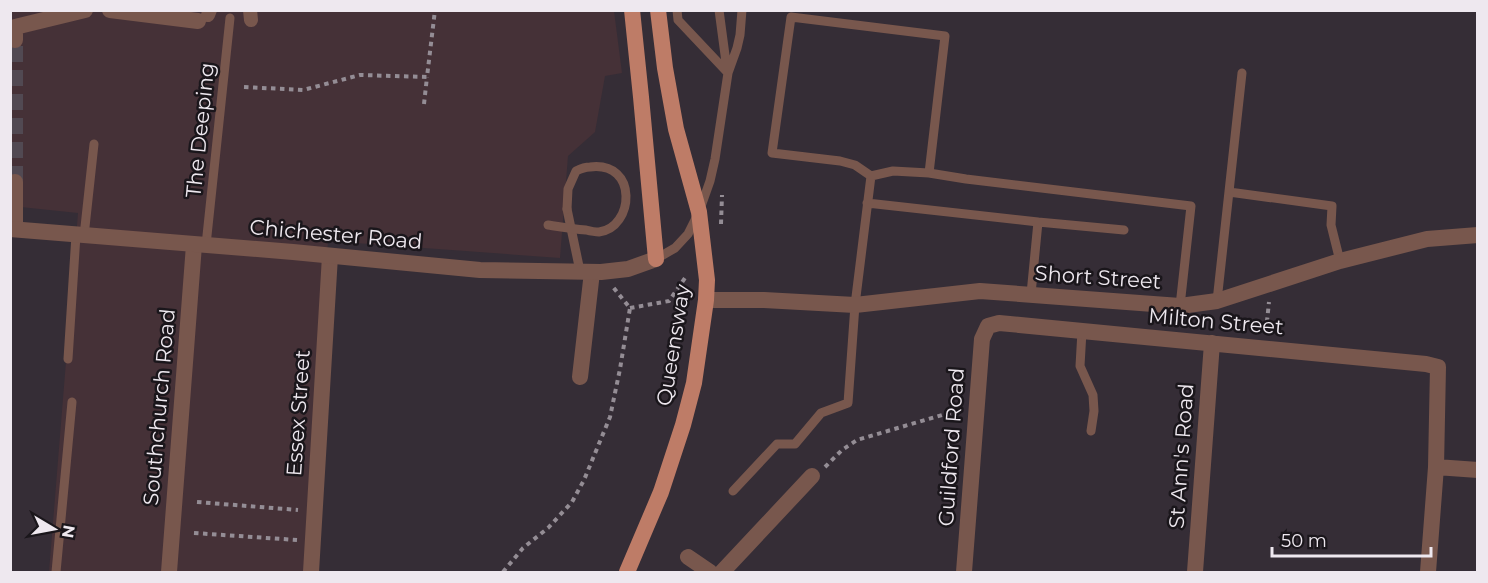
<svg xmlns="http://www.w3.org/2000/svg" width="1488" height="583" font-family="Montserrat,sans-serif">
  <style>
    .commercial { fill: #453137 }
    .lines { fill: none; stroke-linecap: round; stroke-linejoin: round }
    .minor-tunnel { stroke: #514952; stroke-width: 16; stroke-dasharray: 16 8; stroke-linecap: butt }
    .path { stroke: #948d95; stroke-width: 4; stroke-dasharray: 4.5 4.5; stroke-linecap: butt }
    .service { stroke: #78574d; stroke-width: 9 }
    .pedestrian { stroke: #78574d; stroke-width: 14 }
    .minor { stroke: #78574d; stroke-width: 16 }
    .tertiary { stroke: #78574d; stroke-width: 16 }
    .primary { stroke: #be7c67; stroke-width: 16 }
    .service-bridge { stroke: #78574d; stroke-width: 9 }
    .labels { text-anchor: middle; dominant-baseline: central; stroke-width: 5; stroke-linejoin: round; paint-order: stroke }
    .street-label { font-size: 21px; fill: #eee8ef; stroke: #1a161b }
  </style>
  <rect width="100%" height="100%" fill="#352d36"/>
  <path class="commercial" d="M10,11H614L622,73L605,76L595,132L568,156L560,258L328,241L306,572H49L78,213L11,206Z"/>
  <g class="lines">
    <path class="minor-tunnel" d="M15,182V40"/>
    <path class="path" d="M244,87L303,90L360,75L427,77L435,10
      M424,104L427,77
      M721,224L722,195
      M630,308L669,301L687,275
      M1266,331L1269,302
      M825,467L842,450L857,440L959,410
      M197,502L298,510
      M194,533L297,540
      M503,572L523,548L548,528L572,502L584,480L610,417L620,369L630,308L613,287"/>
    <path class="service" d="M677,10L678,20L728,73
      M719,10L727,70
      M871,176L893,171L929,173L966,179L1191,206L1180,306
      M1229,192L1332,206L1331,225L1340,261
      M867,203L1038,222
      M567,209L580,271
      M84,236L94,144
      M206,245L230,18
      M656,259L675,248L688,234L699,212L710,181L715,159L728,73L737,48L740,35L742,10
      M1031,294L1038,222L1124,230
      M1217,301L1242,73
      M1082,331L1080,366L1093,395L1094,411L1091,431
      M68,359L76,235
      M733,491L777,444H795L821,413L848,403L855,305L871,176L855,165L840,161L772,153L791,17L945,36L929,173
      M56,572L72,402"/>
    <path class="pedestrian" d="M250,10L251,20
      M208,15L210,10"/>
    <path class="minor" d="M110,10L198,21
      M15,40V27L85,10
      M15,229V182
      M706,300H764L855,305L980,291L1180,306L1217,301L1340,261L1427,239L1478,235
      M580,377L592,272
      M1436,467L1478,470
      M688,557L710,572
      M169,572L194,245
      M311,572L330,256
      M722,572L812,476
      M964,572L982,339L988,326L999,323L1426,364L1438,367L1436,467L1428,572
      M1195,572L1212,343"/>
    <path class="tertiary" d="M10,229L293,252L480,270L601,272L628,269L656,259"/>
    <path class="primary" d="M632,10L641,97L656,259
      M627,572L661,492L683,425L694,383L706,300L707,280L699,212L676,129L665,68L658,10"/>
    <path class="service-bridge" d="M548,225C561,227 573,229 586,230C590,231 595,232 599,232C634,228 639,161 590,167C585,167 580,169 576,171L568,189L567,209"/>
  </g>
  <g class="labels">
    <g class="street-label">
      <text transform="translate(200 130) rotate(-84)">The Deeping</text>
      <text transform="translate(336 234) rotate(5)">Chichester Road</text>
      <text transform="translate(1098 277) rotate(4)">Short Street</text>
      <text transform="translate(1216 321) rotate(5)">Milton Street</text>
      <text transform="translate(673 345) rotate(-81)">Queensway</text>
      <text transform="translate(159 407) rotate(-85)">Southchurch Road</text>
      <text transform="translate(298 413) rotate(-86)">Essex Street</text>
      <text transform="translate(951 447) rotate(-86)">Guildford Road</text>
      <text transform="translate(1181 456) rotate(-86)">St Ann's Road</text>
    </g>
  </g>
  <rect width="1488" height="583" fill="none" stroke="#eee8ef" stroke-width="24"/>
  <g transform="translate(54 529) rotate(100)" stroke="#1a161b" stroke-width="4.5" paint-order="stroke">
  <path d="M0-4.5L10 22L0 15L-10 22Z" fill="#eee8ef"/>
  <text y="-9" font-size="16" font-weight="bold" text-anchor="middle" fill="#eee8ef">N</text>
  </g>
  <path d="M1272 547v9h159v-9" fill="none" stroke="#eee8ef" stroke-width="3"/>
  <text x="1281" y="547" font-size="18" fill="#eee8ef" stroke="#1a161b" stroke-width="4.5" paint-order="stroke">50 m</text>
</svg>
